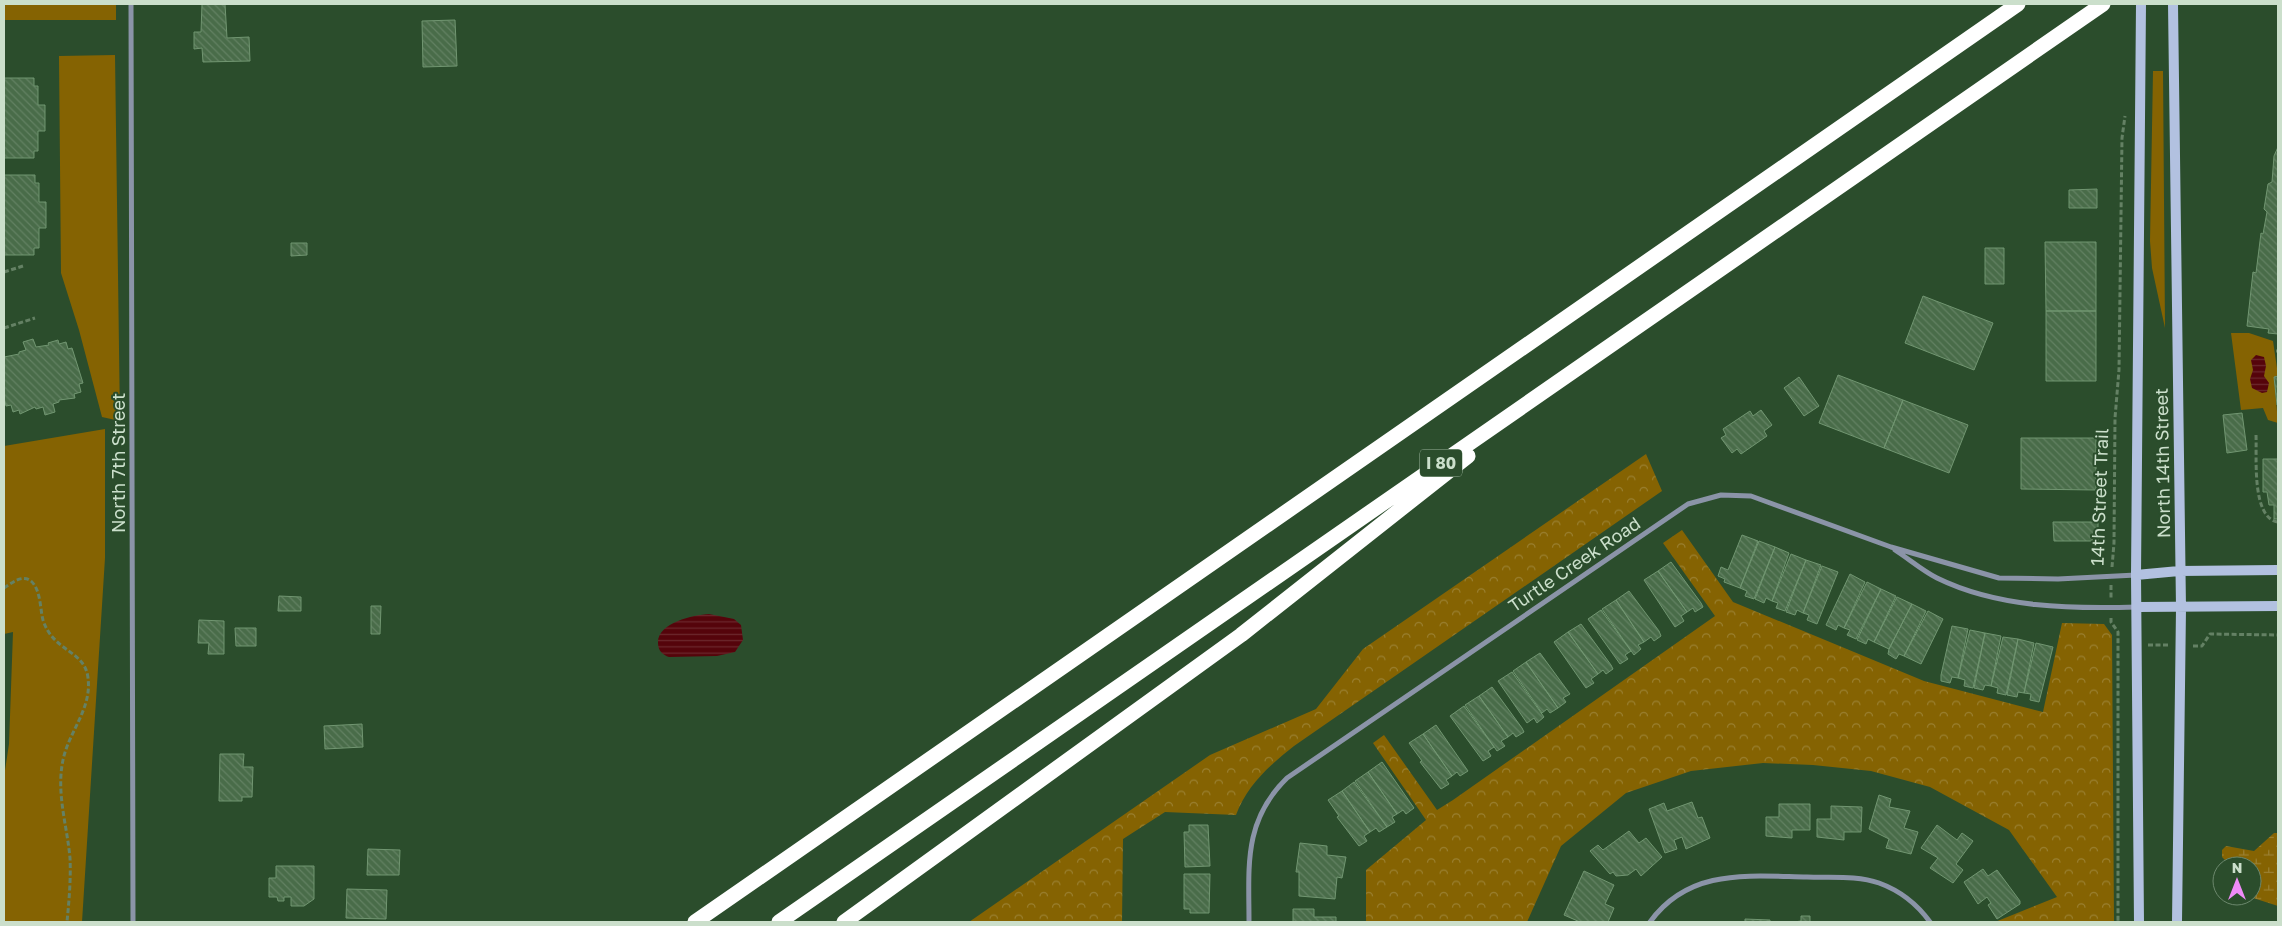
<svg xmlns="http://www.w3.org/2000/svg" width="2282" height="926" font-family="'Golos Text',sans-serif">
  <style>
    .grass { fill: #856302 }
    .wetland { fill: url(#wetland-marsh) }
    .park { fill: url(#park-crowns) }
    .water { fill: url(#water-rules) }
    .building { fill: url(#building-back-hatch); stroke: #719671 }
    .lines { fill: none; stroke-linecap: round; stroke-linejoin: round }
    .path { stroke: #648164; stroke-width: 3; stroke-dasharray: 5 2.5; stroke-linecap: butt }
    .minor { stroke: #8b94a8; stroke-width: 5 }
    .secondary { stroke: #b2c1e0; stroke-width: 10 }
    .motorway { stroke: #fff; stroke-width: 15 }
    .labels { text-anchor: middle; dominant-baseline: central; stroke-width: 4; stroke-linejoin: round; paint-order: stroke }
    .shield { fill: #2b4d2c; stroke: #9bb39b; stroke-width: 1 }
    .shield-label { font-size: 16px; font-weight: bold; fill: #cbdfcb }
    .street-label { font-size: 18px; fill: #cbdfcb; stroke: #2b4d2c }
  </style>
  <defs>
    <pattern id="wetland-marsh" width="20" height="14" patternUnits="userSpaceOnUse" patternTransform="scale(1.25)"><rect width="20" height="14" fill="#856302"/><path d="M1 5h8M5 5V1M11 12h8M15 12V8" fill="none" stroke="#9a8031"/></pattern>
    <pattern id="park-crowns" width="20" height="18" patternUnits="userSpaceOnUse" patternTransform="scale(1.25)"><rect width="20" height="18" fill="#856302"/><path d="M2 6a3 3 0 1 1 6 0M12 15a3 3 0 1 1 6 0" fill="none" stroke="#9a8031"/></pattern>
    <pattern id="water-rules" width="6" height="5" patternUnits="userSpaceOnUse" patternTransform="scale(1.25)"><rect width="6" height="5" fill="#55040b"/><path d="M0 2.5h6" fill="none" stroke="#6c282d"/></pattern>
    <pattern id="building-back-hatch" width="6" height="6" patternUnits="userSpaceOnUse" patternTransform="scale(1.25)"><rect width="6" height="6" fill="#496c49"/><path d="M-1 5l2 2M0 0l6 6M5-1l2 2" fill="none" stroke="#628162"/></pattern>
  </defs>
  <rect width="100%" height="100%" fill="#2b4d2c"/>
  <path class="grass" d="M4,4H116V20H4Z
    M115,55L120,421L102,417L79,330L61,273L59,56Z
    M2153,71H2163L2165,328L2152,268L2150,241Z
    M2231,333H2249L2273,341L2278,375L2274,377L2278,423L2268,420L2263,408L2241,410Z
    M105,429V558L82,922H4V777L9,744L13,632L4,634V446Z"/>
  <path class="wetland" d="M2274,833H2278V906L2247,896H2252V866H2231L2222,857V850L2226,846L2254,851Z"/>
  <path class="park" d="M1646,454L1662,491L1294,746C1270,765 1247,785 1236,815L1165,812L1123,839L1122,922H969L1210,755L1316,709L1363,649Z
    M1682,530L1733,602L1924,681L2043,712L2062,623L2104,624L2112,635L2114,922H1995L2057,897L2009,830L1930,787L1871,771L1813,765L1763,763L1691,771L1626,793L1561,846L1527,922H1366V870L1426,820L1373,743L1384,735L1437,810L1453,800L1715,616L1663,543Z"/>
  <path class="water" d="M2256,355L2264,357L2266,366L2264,376L2269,383L2267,392L2262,393L2252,388L2250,379L2253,370L2251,360Z
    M709,614L734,619L741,625L743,640L735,652L717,656L669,657C663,655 658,651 658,643C657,623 693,615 709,614Z"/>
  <path class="building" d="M202,4H225L227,38L249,37L250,61L203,62L202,48L194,49V32H201Z
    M455,20L457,66L423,67L422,21Z
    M4,78H34V86H38V105H45V131H38V151H34V158H4Z
    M2278,147V334L2268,333L2269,329L2247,326L2253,272L2256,273L2261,233L2263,234L2267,212L2264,209L2268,184L2272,182L2274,156Z
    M4,175H35V183H39V202H46V228H39V248H34V255H4Z
    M2097,189V208H2069V190Z
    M2045,242H2096V311H2046Z
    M291,243H307V255L291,256Z
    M1985,248H2004V284H1985Z
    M1923,296L1993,323L1974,370L1905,343Z
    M2046,311H2096V381H2046Z
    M33,339L36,347L49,345L48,343L58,340L59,344L66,342L68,349L72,348L83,383L79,384L81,392L74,394L75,398L59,400V402L53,404L55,412L45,415L43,407L36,409L35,407L20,414L19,410L13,412L11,405L6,406L4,398V357L19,354V352L26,350L23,342Z
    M1838,375L1903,400L1884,448L1819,423Z
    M2278,376V405H2277L2274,377Z
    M1799,377L1819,406L1804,416L1784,388Z
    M1903,400L1968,425L1949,473L1884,448Z
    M1761,410L1772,425L1764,431L1767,436L1741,454L1737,449L1732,453L1721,438L1726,435L1723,429L1750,411L1753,416Z
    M2242,413L2247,450L2227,453L2223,415Z
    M2021,438H2096V490L2021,489Z
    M2263,459H2278V519H2274V505H2269L2267,492H2263Z
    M2053,522H2098V541H2054Z
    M1742,535L1758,541L1740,588L1724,582L1725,579L1718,576L1721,567L1728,570Z
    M1759,541L1775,547L1754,599L1745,596L1747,591L1740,588Z
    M1775,547L1789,553L1772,601L1766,598L1764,603L1755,599Z
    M1791,554L1806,560L1785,611L1776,608L1778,603L1772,601Z
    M1806,560L1821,565L1803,613L1797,610L1795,615L1786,612Z
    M1671,562L1701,603L1703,607L1695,612L1693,608L1687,612L1658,571Z
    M1822,566L1838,572L1817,624L1807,620L1809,615L1803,613Z
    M1658,571L1687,612L1681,616L1684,621L1675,627L1644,580Z
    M1850,574L1865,582L1844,628L1838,625L1836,630L1826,625Z
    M1867,582L1881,589L1856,639L1847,635L1850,630L1844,628Z
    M1881,589L1896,596L1874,642L1868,639L1866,644L1857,640Z
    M1629,591L1659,631L1661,636L1654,641L1651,637L1644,642L1616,600Z
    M279,596L301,597V611H278Z
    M1897,597L1912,604L1889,649L1874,642Z
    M1616,600L1644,642L1638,645L1641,649L1634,655L1602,609Z
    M1912,604L1926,611L1904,656L1899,654L1896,659L1888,654L1889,649Z
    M371,606H381L380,634H371Z
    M1601,610L1631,651L1625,655L1628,659L1620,664L1588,619Z
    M1928,611L1943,619L1921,664L1904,656Z
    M199,620L224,621V654H208L209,643H198Z
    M1581,624L1611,665L1613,669L1606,674L1603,670L1598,674L1568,632Z
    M1952,626L1968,629L1958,678L1952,677L1950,683L1941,681V675Z
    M235,628H256V646H236Z
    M1970,630L1985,633L1973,688L1964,686L1965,680L1958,678Z
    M1568,632L1598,674L1591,679L1594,683L1586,688L1554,642Z
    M1985,633L2001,636L1991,686L1985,685L1983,690L1974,688Z
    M2003,637L2018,639L2006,695L1997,693L1998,688L1991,686Z
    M2018,639L2034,643L2024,693L2018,692L2017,697L2007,695Z
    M2036,643L2053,647L2039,702L2030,700L2031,694L2024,693Z
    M1540,653L1570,694L1563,698L1566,702L1558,708L1526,662Z
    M1526,662L1558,708L1550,713L1547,709L1542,713L1513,671Z
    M1512,672L1544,717L1537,723L1534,718L1527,723L1498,681Z
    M1492,687L1522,728L1524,732L1516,737L1513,733L1508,737L1479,696Z
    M1479,696L1508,737L1501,741L1505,746L1497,751L1465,705Z
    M1464,706L1494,747L1488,751L1491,756L1483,761L1450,716Z
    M362,724L363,747L325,749L324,726Z
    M1436,725L1468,771L1460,776L1457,772L1452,776L1423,734Z
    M1423,734L1452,776L1446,780L1449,784L1441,789L1420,762L1422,761L1409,743Z
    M220,754H244L243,767H253L252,797H242V801H219Z
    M1382,762L1414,808L1406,814L1403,810L1397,814L1368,772Z
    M1368,772L1397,814L1392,817L1395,822L1387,827L1355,781Z
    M1354,782L1387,827L1379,832L1376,828L1370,832L1342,791Z
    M1342,791L1370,832L1364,836L1367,841L1359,846L1337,817L1339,816L1328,800Z
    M1879,795L1891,799L1889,807L1910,811L1904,828L1918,832L1911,854L1886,848L1889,839L1869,829Z
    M1692,802L1698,818L1702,817L1710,838L1686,849L1682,837L1674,840L1677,849L1665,853L1649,809L1664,803L1667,811Z
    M1779,804H1810V830H1792V838L1766,836V817H1779Z
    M1831,806L1862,807L1861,832H1844V840L1817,837V819H1831Z
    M1189,825H1208L1210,866L1185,867L1184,832H1189Z
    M1937,825L1957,840L1962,833L1973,841L1956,864L1963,870L1953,883L1930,868L1938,858L1921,848Z
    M1629,831L1639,843L1646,838L1662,857L1641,876L1636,869L1628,875L1616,876L1613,872L1610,874L1590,851L1598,845L1603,850Z
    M1300,843L1327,846V855L1346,857L1342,878L1337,877L1335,899L1299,896V872H1296Z
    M368,849L400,850L399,875H367Z
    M276,866H314V899L304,906H291V897H284V901H278L277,897H269V878H276Z
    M1983,869L1988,876L1997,870L2020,901V904L1997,919L1988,905L1991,903L1987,897L1978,904L1964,882Z
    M1584,871L1614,885L1605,904L1614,908L1608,922H1580L1564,915Z
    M1184,874H1210L1209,913H1190V909H1184Z
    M347,889L387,890L386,919L346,918Z
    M1293,909H1314V917H1336V922H1293Z
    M1801,916H1810V922H1837H1794L1801,921Z
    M1745,919L1770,920V922H1745Z"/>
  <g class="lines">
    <path class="path" d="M4,272L23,266
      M4,328L35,318
      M2276,351H2278
      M2256,435C2257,456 2251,518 2278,522
      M2112,567L2114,543L2115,418L2119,370L2122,138L2125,116
      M2111,585V599
      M4,588C12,583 22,574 31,581C41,590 40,609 43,620C53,652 85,650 88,678C92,709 69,731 63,760C56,793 67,825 70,858C71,879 69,901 67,922
      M2111,618V622L2118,632V922
      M2148,645H2169
      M2193,646H2202L2210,634L2278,635"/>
    <path class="minor" d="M131,4L133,922
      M1895,550C1909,559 1923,571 1937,578C1998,608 2071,609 2137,607
      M1249,922C1249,866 1243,821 1287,778L1688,504L1721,495L1751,496L1891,547L1999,578L2058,579L2136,575
      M1650,922C1689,868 1748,876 1807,877C1831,878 1857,875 1879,883C1901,891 1917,904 1930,922"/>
    <path class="secondary" d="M2173,4L2181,608L2177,922
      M2136,575L2179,571L2278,570
      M2138,607L2278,606
      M2139,922L2136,575L2141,4"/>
    <path class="motorway" d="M695,922L2018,4
      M779,922L2103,4
      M844,922L1241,635L1468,456"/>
  </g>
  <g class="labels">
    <rect class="shield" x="1420" y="449.5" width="42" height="27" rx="4"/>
    <g class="shield-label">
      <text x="1441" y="463">I 80</text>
    </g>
    <g class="street-label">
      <text transform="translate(118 463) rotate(-90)">North 7th Street</text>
      <text transform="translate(2162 463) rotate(-91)">North 14th Street</text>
      <text transform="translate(2099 497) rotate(-88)">14th Street Trail</text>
      <text transform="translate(1574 564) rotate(-34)">Turtle Creek Road</text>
    </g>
  </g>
  <rect width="2282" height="926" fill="none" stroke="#cbdfcb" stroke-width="10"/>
  <g transform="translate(2237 881)"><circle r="24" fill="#2b4d2c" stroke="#6b876c"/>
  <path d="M0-4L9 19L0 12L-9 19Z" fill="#ef8bf7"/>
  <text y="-8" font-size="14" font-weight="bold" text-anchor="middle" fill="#cbdfcb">N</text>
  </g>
</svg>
